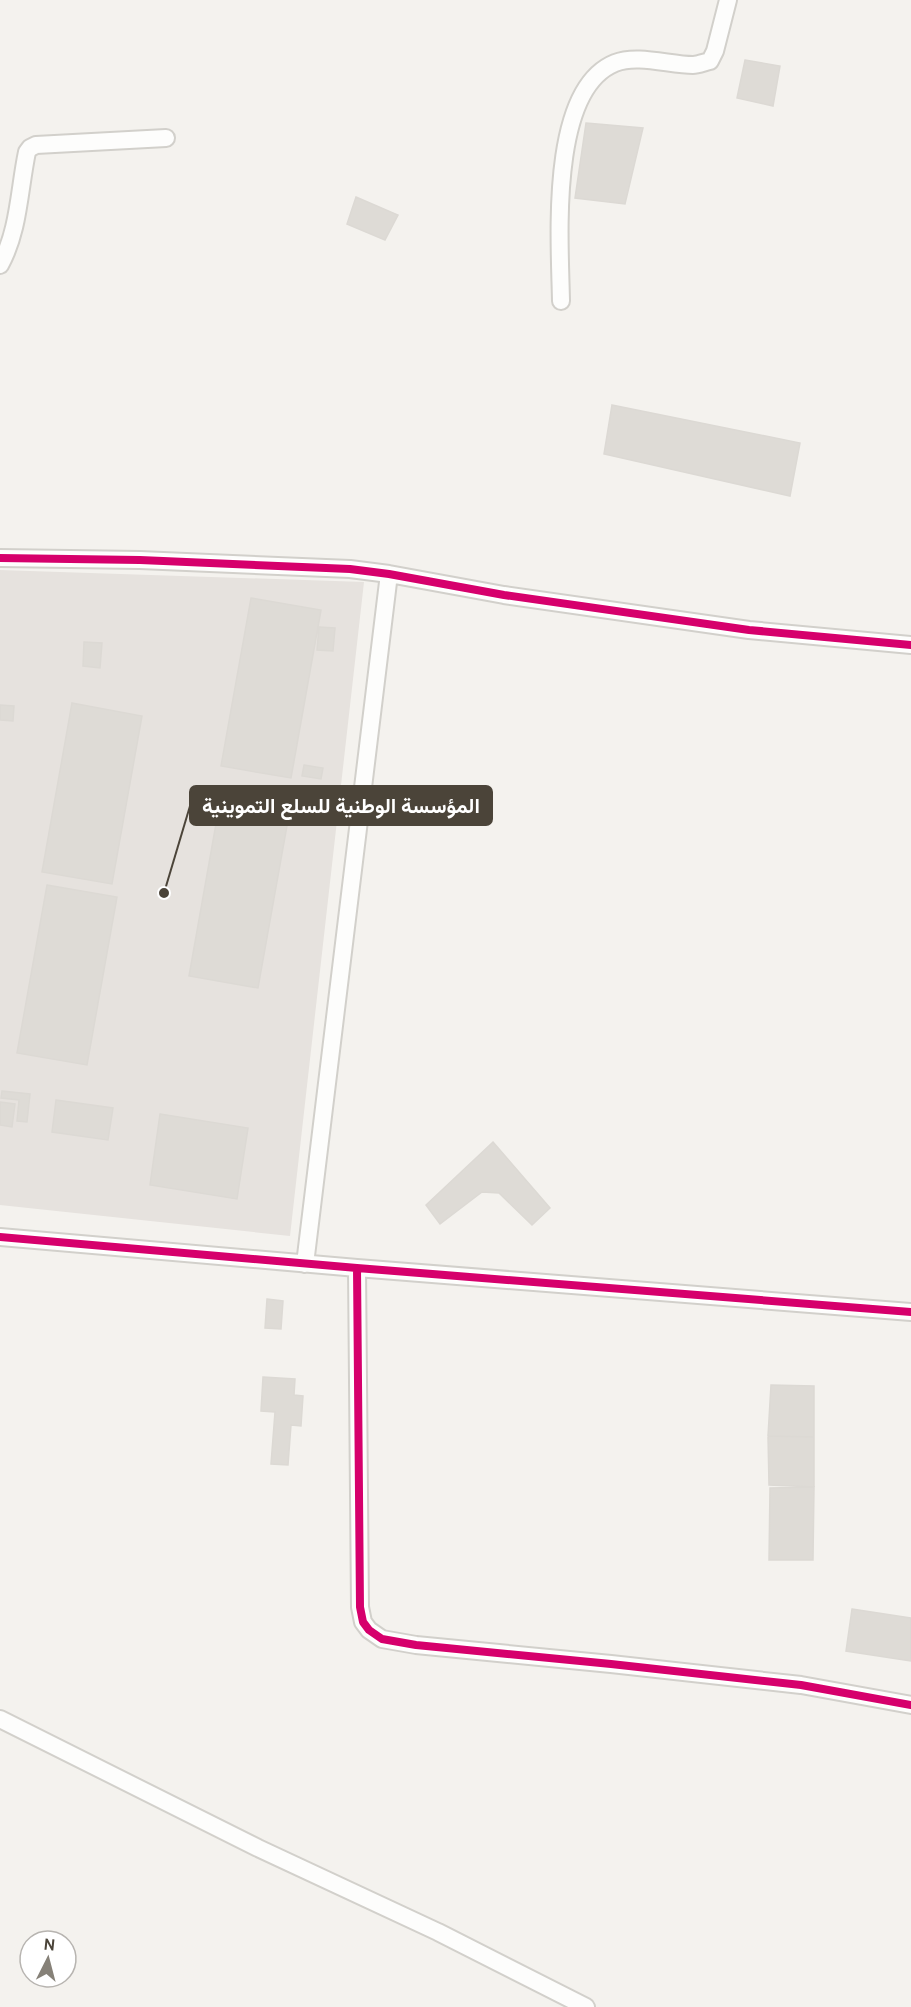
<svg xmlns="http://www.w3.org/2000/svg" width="911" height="2007" font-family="Cabin,Vazirmatn,sans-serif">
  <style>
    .industrial { fill: #e6e2de }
    .building { fill: #dedbd6; stroke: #dcd9d4; stroke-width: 1.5 }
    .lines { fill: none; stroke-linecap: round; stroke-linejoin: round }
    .street-casing { stroke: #d2d0cb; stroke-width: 20 }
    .street { stroke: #fdfdfc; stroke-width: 16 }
    .cycleway-casing { stroke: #fff; stroke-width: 11 }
    .cycleway { stroke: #d6006c; stroke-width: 8 }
    .leader { fill: none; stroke: #4b4439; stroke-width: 2 }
    .callout-dot { fill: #4b4439; stroke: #fff; stroke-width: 2 }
    .callout { fill: #4b4439; stroke: #4b4439; stroke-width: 2 }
    .callout-label { font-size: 21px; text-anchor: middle; font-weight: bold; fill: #fff }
  </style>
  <rect width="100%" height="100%" fill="#f4f2ee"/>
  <path class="industrial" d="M0,570L364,582L290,1236L0,1205Z"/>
  <path class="building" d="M745,60L780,66L773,106L737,98Z
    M586,123L643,128L625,204L575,198Z
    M356,197L398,215L385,240L347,224Z
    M612,405L800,443L790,496L604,454Z
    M251,598L321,610L291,778L221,766Z
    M319,627L335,628L333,651L317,650Z
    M84,642L102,643L100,668L83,666Z
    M72,703L142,716L112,884L42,872Z
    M0,705L14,706L13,721L0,720Z
    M304,765L323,768L321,779L302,776Z
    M219,807L288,820L258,988L189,976Z
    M47,885L117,897L87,1065L17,1053Z
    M2,1091L30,1094L27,1122L17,1121L19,1100L1,1098Z
    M56,1100L113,1108L108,1140L52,1132Z
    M0,1102L15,1104L12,1127L0,1125Z
    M160,1114L248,1128L237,1199L150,1185Z
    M493,1142L550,1208L532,1225L499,1193L482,1192L440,1224L426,1205Z
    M267,1299L283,1301L281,1329L265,1328Z
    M263,1377L295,1379L294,1395L303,1396L301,1426L291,1425L288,1465L271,1464L275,1412L261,1411Z
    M771,1385L814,1386V1437L768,1436Z
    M768,1436L814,1437V1487L769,1485Z
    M814,1487L813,1560H769L770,1488Z
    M852,1609L911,1618V1661L846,1651Z"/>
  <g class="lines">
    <g class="street-casing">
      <path id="street" d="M0,265C19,231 19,190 27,152L30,148L36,145L166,138
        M561,301C560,243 548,90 615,63C637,54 670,65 693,65C698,65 705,62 710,61L715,51L728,0
        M0,558L140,560L350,569L389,574L504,595L749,630L911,645
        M0,1237L357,1268L911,1312
        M305,1264L389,574
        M357,1268L360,1607L363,1622L369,1630L382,1639L416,1645L611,1664L801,1685L911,1705
        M0,1719L258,1848L438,1932L586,2007"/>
    </g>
    <use href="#street" class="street"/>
    <g class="cycleway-casing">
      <path id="cycleway" d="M0,558L140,560L350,569L389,574L504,595L749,630L911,645
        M0,1237L357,1268L911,1312
        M357,1268L360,1607L363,1622L369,1630L382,1639L416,1645L611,1664L801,1685L911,1705"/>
    </g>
    <use href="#cycleway" class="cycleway"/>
  </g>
  <path class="leader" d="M164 893L190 806"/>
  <circle class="callout-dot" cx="164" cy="893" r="6"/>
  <rect class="callout" x="190" y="786" width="302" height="39" rx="6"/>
  <g class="callout-label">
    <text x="341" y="813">المؤسسة الوطنية للسلع التموينية</text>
  </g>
  <g transform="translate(48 1959) rotate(6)"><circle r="28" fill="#ffffff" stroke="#b7b4b0" stroke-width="1.5"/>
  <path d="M0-4.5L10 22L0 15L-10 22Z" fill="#868178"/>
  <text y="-9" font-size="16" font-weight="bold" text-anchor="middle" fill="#4b4439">N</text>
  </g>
</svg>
